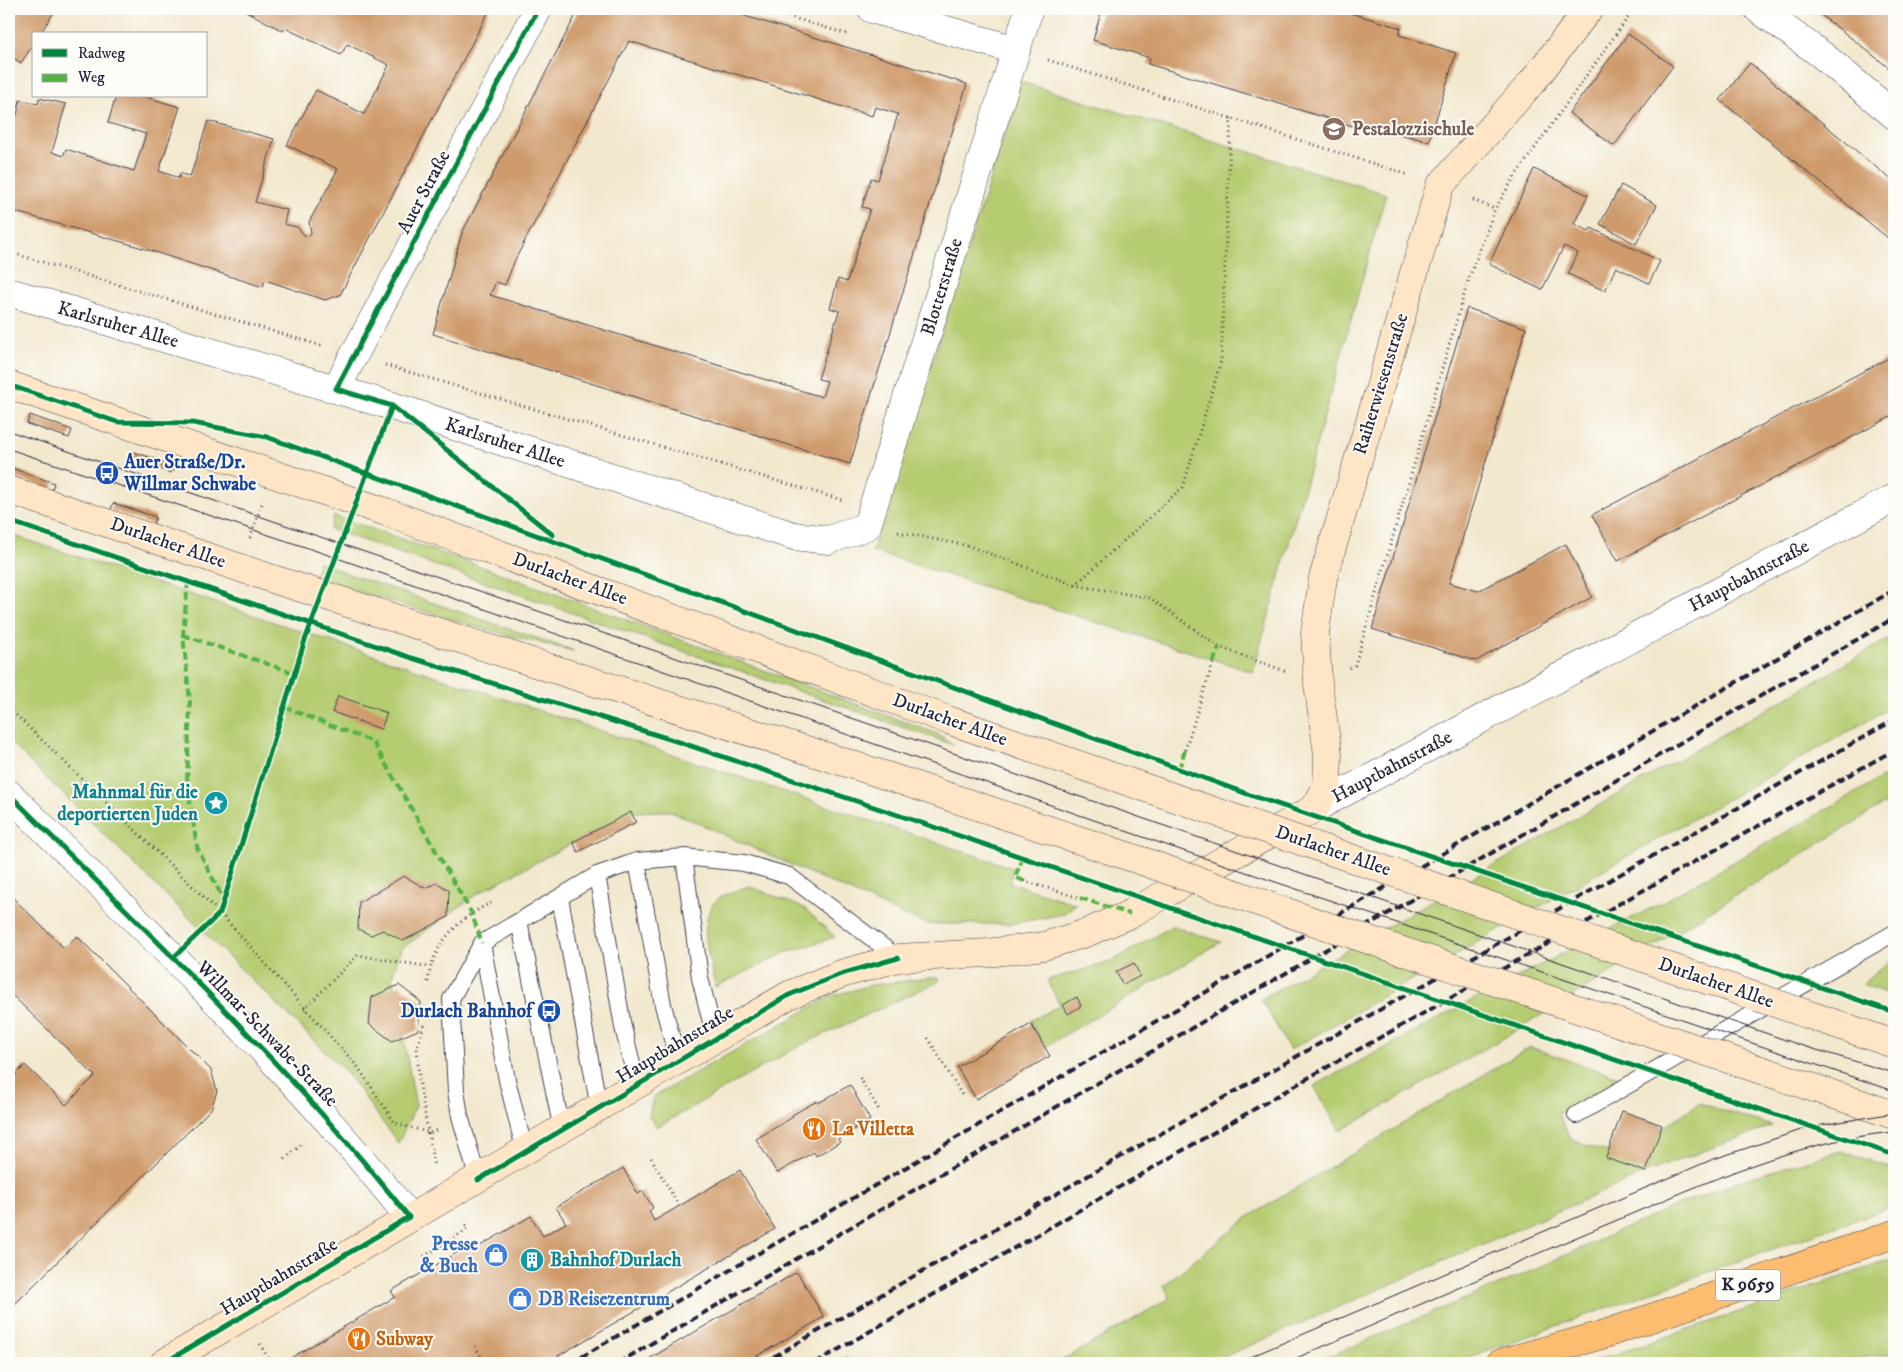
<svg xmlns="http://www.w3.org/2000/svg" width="1903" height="1372" font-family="'IM FELL DW Pica',serif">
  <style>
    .green { fill: #b5cc71; stroke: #6c7756 }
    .building { fill: #cf9b6c; fill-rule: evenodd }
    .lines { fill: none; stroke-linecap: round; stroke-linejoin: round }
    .lane-casing { stroke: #414051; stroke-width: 18 }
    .street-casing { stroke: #414051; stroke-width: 29 }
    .secondary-casing { stroke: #414051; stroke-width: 29 }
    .primary-casing { stroke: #414051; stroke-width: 29 }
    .path { stroke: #414051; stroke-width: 3; stroke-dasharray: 1 4; stroke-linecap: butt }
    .lane { stroke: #fff; stroke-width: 16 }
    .street { stroke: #fff; stroke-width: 28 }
    .secondary { stroke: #fee5c5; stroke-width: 28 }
    .primary { stroke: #fcbd6f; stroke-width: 28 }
    .tram { stroke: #22223b; stroke-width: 1 }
    .rail { stroke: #22223b; stroke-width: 4; stroke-dasharray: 8 4; stroke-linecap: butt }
    .secondary-bridge-casing { stroke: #414051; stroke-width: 29; stroke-linecap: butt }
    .secondary-bridge { stroke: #fee5c5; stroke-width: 28 }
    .quiet { stroke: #55b146; stroke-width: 4; stroke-dasharray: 8 4; stroke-linecap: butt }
    .cycleway-casing { stroke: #fdfcf7; stroke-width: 8 }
    .cycleway { stroke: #00873e; stroke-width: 5 }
    .labels { text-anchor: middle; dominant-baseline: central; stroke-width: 4; stroke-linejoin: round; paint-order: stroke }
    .shield { fill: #fdfcf7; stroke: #646373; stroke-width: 1 }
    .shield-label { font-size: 18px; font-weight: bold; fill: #22223b }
    .education-label { font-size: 19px; font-weight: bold; fill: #785e54; stroke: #fdfcf7; text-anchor: start }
    .street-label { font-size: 19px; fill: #22223b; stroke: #fdfcf7 }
    .transit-label { font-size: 19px; font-weight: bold; fill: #164399; stroke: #fdfcf7; text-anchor: start }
    .culture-label { font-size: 19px; font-weight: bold; fill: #0d838f; stroke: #fdfcf7; text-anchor: end }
    .food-label { font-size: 19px; font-weight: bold; fill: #c56008; stroke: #fdfcf7; text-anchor: start }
    .shop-label { font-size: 19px; font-weight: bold; fill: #366cbe; stroke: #fdfcf7; text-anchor: end }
  </style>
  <rect width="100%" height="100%" fill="#fdfcf7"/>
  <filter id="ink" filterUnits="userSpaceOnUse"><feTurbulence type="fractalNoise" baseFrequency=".02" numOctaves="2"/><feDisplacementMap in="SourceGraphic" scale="10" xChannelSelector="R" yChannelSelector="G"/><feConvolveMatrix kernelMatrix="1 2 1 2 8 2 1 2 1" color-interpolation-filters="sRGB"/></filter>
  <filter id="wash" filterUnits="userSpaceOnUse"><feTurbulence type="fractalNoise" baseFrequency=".0096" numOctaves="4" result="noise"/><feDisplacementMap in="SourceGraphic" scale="20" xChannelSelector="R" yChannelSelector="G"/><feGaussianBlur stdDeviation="1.12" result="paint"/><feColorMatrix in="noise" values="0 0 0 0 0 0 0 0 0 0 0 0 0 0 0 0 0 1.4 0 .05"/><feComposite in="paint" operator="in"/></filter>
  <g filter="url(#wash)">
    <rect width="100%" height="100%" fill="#f2e8ce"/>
    <path class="green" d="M1021,82L1386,194L1253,672L872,551Z
      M334,516L477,565L938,734L954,745L330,529Z
      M9,534L1013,868L1010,883L1076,904L1063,914L1010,924H929L903,915L671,811L631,812L480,892L401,949L392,976L416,1106L398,1143L345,1071L9,741Z
      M319,562L349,574L574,651L506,635L313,579Z
      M1894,636V706L1652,842L1290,1050L1261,999Z
      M1894,771V798L1509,1035L1340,1131L1314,1086L1484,994L1661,903Z
      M749,886L804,908L835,937L785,953L715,987C711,961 697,926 714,903C721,894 738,890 749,886Z
      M1172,926L1221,942L1045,1047L1030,1021L1060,1005L1047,980L1111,962Z
      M1894,957V996L1862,984L1892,959Z
      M936,977L940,979L938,982L801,1045L657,1127L649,1117L653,1097L831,996L872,985Z
      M1530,1047L1624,1079L1558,1114L1570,1138C1580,1142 1590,1148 1599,1150C1627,1156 1677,1118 1699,1103L1772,1126L1655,1169L1210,1363H1058L1170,1298L1164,1285L1248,1217Z
      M1841,1151L1894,1169V1206L1452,1363H1313L1529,1272L1672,1207L1751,1177Z
      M1894,1259V1353L1827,1363H1590Z"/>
    <g id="blocks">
      <path class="building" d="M16,9H56L40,34H34V44L21,63L9,55V20Z
        M242,9H490L340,295L325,300L265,280L263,287L136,246L9,210V113L17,115L20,100L38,104L39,98L66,104L52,152L63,156L66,149L134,171L146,134L108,123L116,96H142L180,107L159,171L179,178L180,173L190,177L208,121L274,139L255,202L287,210L284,224L297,227L304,235L309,236L311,233L309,222L338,169L287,145L316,90L364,114L389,65L347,44L341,55L285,28L283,31Z
        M579,9H722L967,84L850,464L433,334L462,233ZM629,41L872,116L875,107L898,114L878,180L871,178L862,207L870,209L847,282L838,279L830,308L839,311L818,379L827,381L822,397L490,295L496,282L505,285L515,260Z
        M1102,9H1337L1401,28L1399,35L1456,53L1429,142L1371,125L1369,131L1148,64L1150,58L1093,40Z
        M1813,9H1894V72L1859,44Z
        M1628,34L1673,66L1614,146L1569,113Z
        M1750,63L1894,182V243L1720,100Z
        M1534,169L1588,195L1574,224L1589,231L1591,228L1660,261L1649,283L1616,267L1605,291L1568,274L1578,253L1564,246L1542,290L1489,264Z
        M1621,185L1657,205L1636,244L1600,224Z
        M1467,308L1526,328L1449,583L1478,591L1566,544L1592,597L1476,661L1372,629Z
        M1894,355V415L1618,561L1592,515Z
        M30,415L72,430L69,438L27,424Z
        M131,451L174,465L171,473L128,458Z
        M12,468L54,483L52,490L9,475Z
        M113,503L156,517L153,525L111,510Z
        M338,696L387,713L381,729L332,712Z
        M631,812L636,822L578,852L573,842Z
        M404,876L425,888L437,883L449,890L448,917L403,941L383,930L371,935L358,929L359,902Z
        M9,894L64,948L77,936L211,1070L217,1091L211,1109L9,1310V1081L25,1065L66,1105L95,1076L9,992Z
        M1134,963L1140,976L1123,985L1116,972Z
        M399,985L421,1002L418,1030L392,1041L369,1024L372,997Z
        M1077,997L1081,1006L1068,1014L1063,1005Z
        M1031,1024L1050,1056L976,1099L957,1067Z
        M850,1085L870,1120L838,1139L840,1142L816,1156L814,1152L777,1173L756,1139L793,1117L792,1115L817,1101L818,1103Z
        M1622,1111L1662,1125L1646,1172L1606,1158Z
        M623,1168L638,1194L643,1191L653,1208L649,1211L654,1221L740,1170L775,1229L546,1363H282L395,1297L391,1291L467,1247L470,1252L531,1216L543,1236L566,1223L556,1207Z
        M797,1272L824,1317L745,1363H642Z
        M847,1358L850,1363H838Z"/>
    </g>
  </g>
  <g filter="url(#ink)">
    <use href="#blocks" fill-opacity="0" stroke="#414051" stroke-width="1"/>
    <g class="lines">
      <g class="lane-casing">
        <path id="lane" d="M684,857L700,978L715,1038
          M637,861L663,1005L678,1061
          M597,875L623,1027L637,1084
          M560,898L599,1108
          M519,921L562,1130
          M482,943L507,1080L525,1152
          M1576,1115L1894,933
          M478,1180L460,1116L456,1091L451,999L482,943L597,875L637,861L684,857L744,863L789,876L898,958"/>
      </g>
      <g class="street-casing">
        <path id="street" d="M872,9L1016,50
          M1758,9L1822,55L1894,115
          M9,292L392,406L794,536L829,540L867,526L1029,9
          M336,389L538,9
          M9,794C146,931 289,1066 409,1217
          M1315,808L1894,498"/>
      </g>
      <g class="secondary-casing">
        <path id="secondary" d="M9,385L386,512L948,720L1222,814
          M9,490L273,579L881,774L1142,861
          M1836,1024L1894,1044
          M1758,1069L1894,1115
          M164,1363L789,995L841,974L898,958L987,953L1044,946L1086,933L1130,914L1315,808L1327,786L1328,754L1318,684L1315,633L1323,578L1440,186L1533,81L1589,9"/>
      </g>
      <g class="primary-casing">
        <path id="primary" d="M1500,1363L1602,1335L1894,1234"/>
      </g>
      <path class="path" d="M764,9L850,35
        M1048,60L1409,175
        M1473,200L1495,209
        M9,252L322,346
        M385,365L842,500
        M898,532L969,546L1075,585L1150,598L1219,647L1285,671
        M250,538L262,504
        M1075,585L1183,487L1221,361L1231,117
        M1350,668L1355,665L1469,278L1495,209L1515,176L1634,9
        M9,708L220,913L358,1067L395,1123L430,1133L436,1130
        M1185,750L1213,663
        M1024,881L1080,898
        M428,982C432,945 458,918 491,903
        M304,1009L358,955L430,967
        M424,1025L417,1048L419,1079L434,1167
        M928,1038L962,1095
        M860,1078L879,1110
        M651,1158L679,1206
        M285,1159L303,1143
        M430,1269L423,1257L468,1229L464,1223
        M260,1344L271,1363
        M475,1346L485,1363"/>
      <use href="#lane" class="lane"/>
      <use href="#street" class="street"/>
      <use href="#secondary" class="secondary"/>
      <use href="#primary" class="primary"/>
      <path class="tram" d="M9,431L782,694L1800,1045L1894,1073
        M9,449L308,548L1169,846L1894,1091
        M1236,1363L1711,1160L1810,1127L1894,1113
        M1285,1363C1395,1316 1504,1267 1615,1221C1705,1183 1795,1141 1894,1132"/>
      <path class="rail" d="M571,1363L1894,590
        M618,1363L1894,618
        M763,1363L1209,1106L1894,720
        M815,1363L1322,1070L1894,750"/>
      <g class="secondary-bridge-casing">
        <path id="secondary-bridge" d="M1222,814L1836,1024
          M1142,861L1315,922L1758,1069"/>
      </g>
      <use href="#secondary-bridge" class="secondary-bridge"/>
      <path class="quiet" d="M188,581L183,635L190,702L187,783L197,847L224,901
        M183,635L294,673
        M1213,663L1219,647
        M284,707L373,742L471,912L482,943
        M1179,769L1185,750
        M1023,857L1015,877L1024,881
        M1080,898L1130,914"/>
      <g class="cycleway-casing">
        <path id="cycleway" d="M538,9L336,389L392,406L553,535
          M9,385L117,422L193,423L267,437L1253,796L1894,1012
          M9,521L412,658L679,742L919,822L1894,1155
          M9,794C146,931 289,1066 409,1217L164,1363
          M173,958L220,913L304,643L392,406
          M478,1180L789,995L841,974L898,958"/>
      </g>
      <use href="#cycleway" class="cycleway"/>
    </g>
  </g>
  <defs>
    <g id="school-disc" transform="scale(1.25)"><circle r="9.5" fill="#8d6e63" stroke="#fdfcf7"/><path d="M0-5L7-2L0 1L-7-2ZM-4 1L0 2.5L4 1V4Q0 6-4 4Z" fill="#fff"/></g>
    <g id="bus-disc" transform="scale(1.25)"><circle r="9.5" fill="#1a4fb4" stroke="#fdfcf7"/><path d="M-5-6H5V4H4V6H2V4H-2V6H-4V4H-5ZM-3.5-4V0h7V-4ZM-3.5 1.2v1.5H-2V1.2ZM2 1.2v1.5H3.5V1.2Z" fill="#fff"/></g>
    <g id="sight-disc" transform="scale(1.25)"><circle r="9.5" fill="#0f9aa8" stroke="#fdfcf7"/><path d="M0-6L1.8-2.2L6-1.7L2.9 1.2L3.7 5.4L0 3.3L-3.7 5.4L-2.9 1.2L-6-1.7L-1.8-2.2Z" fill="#fff"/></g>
    <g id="restaurant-disc" transform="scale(1.25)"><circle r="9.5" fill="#e8710a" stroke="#fdfcf7"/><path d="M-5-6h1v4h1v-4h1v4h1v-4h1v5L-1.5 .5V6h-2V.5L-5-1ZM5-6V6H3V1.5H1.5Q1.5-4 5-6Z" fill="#fff"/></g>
    <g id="shop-disc" transform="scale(1.25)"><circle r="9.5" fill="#3f7fe0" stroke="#fdfcf7"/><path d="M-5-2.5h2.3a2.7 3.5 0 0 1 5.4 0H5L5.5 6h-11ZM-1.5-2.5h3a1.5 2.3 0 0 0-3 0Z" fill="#fff"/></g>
    <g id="building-disc" transform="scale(1.25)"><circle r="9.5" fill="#0f9aa8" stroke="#fdfcf7"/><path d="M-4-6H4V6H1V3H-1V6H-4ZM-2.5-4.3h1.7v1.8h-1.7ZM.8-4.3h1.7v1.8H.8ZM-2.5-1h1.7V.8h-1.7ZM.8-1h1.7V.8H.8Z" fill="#fff"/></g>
  </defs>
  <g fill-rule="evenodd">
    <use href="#school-disc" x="1334" y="129"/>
    <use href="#bus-disc" x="107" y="473"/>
    <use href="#sight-disc" x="216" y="803"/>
    <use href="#bus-disc" x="549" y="1011"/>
    <use href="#restaurant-disc" x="814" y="1129"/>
    <use href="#shop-disc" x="496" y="1255"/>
    <use href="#building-disc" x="532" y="1260"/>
    <use href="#shop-disc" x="520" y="1299"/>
    <use href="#restaurant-disc" x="359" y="1339"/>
  </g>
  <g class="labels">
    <rect class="shield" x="1715.5" y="1269.5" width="65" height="31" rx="4"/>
    <g class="shield-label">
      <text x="1748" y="1285">K 9659</text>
    </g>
    <g class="education-label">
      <text x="1352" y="129">Pestalozzischule</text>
    </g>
    <g class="street-label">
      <text transform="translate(424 192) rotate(-62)">Auer Straße</text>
      <text transform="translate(942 287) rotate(-73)">Blotterstraße</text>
      <text transform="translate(118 325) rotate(16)">Karlsruher Allee</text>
      <text transform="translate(1381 384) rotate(-73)">Raiherwiesenstraße</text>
      <text transform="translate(505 443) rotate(18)">Karlsruher Allee</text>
      <text transform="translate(168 543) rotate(19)">Durlacher Allee</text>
      <text transform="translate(1749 576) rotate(-28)">Hauptbahnstraße</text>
      <text transform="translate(570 579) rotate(20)">Durlacher Allee</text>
      <text transform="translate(950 720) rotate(20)">Durlacher Allee</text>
      <text transform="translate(1392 767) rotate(-28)">Hauptbahnstraße</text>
      <text transform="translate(1333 851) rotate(19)">Durlacher Allee</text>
      <text transform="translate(1716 983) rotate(19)">Durlacher Allee</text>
      <text transform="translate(267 1034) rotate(46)">Willmar-Schwabe-Straße</text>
      <text transform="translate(675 1045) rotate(-31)">Hauptbahnstraße</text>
      <text transform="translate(279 1277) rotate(-31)">Hauptbahnstraße</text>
    </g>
    <g class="transit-label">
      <text x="124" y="462">Auer Straße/Dr.<tspan x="124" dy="22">Willmar Schwabe</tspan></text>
      <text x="532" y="1011" text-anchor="end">Durlach Bahnhof</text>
    </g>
    <g class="culture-label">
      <text x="198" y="792">Mahnmal für die<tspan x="198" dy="22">deportierten Juden</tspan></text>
      <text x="550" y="1260" text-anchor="start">Bahnhof Durlach</text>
    </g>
    <g class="food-label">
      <text x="832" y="1129">La Villetta</text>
      <text x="376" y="1339">Subway</text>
    </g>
    <g class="shop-label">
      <text x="478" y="1244">Presse<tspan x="478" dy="22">&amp; Buch</tspan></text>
      <text x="538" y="1299" text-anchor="start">DB Reisezentrum</text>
    </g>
  </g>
  <rect width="1903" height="1372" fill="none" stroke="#fdfcf7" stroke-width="30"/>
  <rect x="32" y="32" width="175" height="65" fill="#fdfcf7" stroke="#a5a5ac"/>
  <rect x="42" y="49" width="25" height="8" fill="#00873e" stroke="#a5a5ac"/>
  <text x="78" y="58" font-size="15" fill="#22223b">Radweg</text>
  <rect x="42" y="74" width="25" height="8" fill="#55b146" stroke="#a5a5ac"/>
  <text x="78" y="82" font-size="15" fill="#22223b">Weg</text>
</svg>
